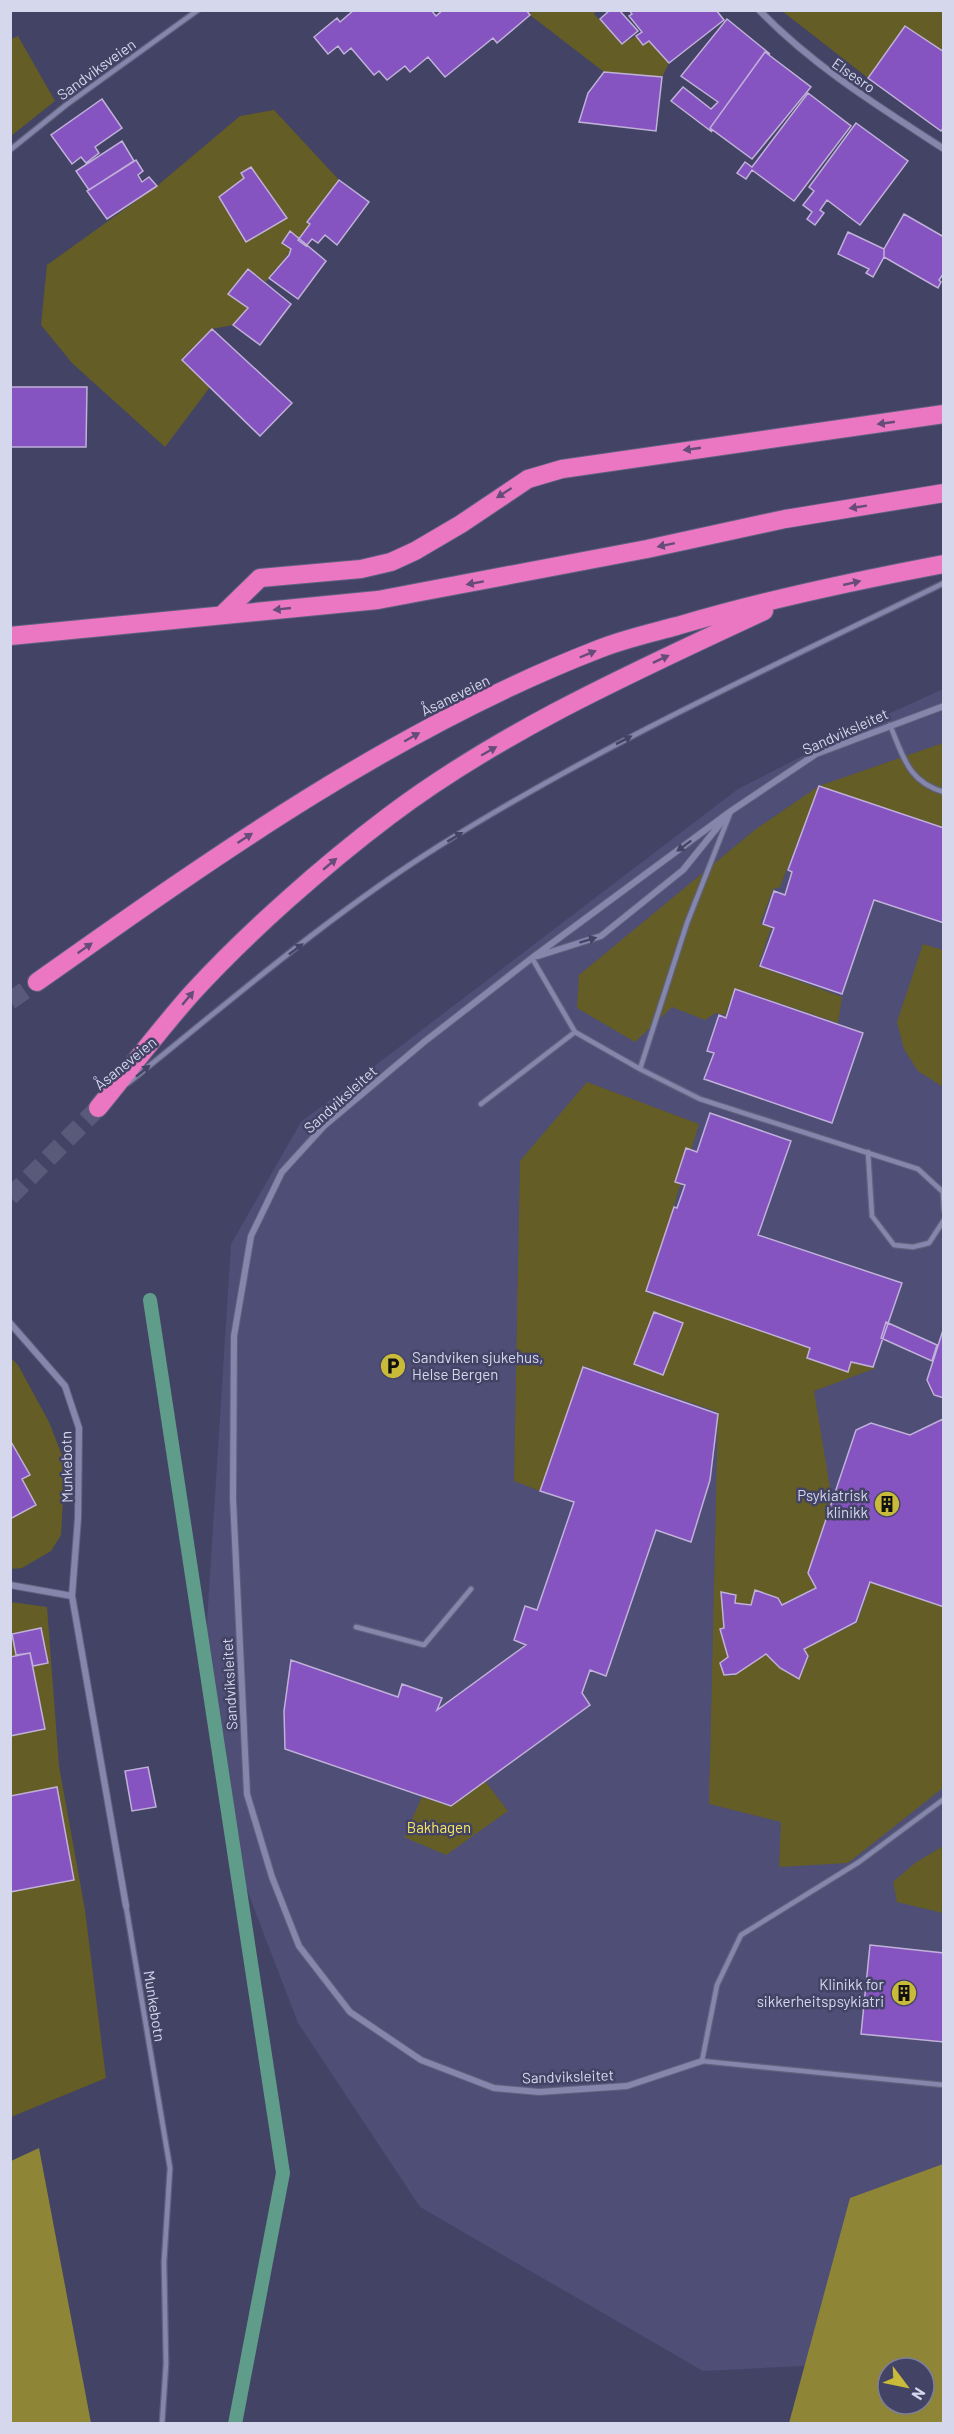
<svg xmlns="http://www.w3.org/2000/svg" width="954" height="2434" font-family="Barlow,sans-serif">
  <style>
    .built { fill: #4e4e76 }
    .green { fill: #645d25 }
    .forest { fill: #8e8537; fill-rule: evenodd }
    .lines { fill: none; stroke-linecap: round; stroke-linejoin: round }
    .stream { stroke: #5f9c89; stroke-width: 14 }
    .building { fill: #8654c0; stroke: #c0b1d9; stroke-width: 1.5 }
    .highway-tunnel { stroke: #59597a; stroke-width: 18; stroke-dasharray: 18 9; stroke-linecap: butt }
    .lane-casing { stroke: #60617d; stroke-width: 7 }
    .street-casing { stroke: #60617d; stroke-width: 8 }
    .highway-casing { stroke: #60617d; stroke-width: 20 }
    .lane { stroke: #8486ac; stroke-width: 4.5 }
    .street { stroke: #8486ac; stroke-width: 6 }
    .highway { stroke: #eb77c2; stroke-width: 18 }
    .oneway { fill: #654d78 }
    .oneway2 { fill: #434366 }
    .labels { text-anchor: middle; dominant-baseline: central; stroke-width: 5; stroke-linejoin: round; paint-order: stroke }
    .street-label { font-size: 15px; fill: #d5d7ec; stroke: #434366 }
    .poi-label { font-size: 15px; fill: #d5d7ec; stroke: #434366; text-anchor: end }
    .park-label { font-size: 15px; fill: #f8e85d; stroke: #434366 }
  </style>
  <rect width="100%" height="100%" fill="#434366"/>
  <path class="built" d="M943,689V2359L703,2371L420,2207L298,2023L242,1877L204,1669L231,1244L301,1122L738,789L849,732Z"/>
  <path class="green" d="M531,11H597L594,14L622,44L636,36L643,45L649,41L669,63L662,77L604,72L530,15Z
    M782,11H943V52L905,26L868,78Z
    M18,36L55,101L11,136V39Z
    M274,110L339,180L308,222L310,224L299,238L291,232L282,243L291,249L278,269L276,268L266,282L248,269L229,294L248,308L233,325L212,329L182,359L210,387L165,447L72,363L41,325L47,265L157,186L240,116Z
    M943,743V827L819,786L780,887L773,889L760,924L771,928L758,966L842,997L838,1023L735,988L725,1015L716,1013L705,1020L672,1007L635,1042L577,1008L579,975L756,829L819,786Z
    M923,944L943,950V1087L918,1071L904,1049L897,1022Z
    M587,1082L699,1124L647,1293L876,1368L814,1391L832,1500L808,1572L817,1588L783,1604L779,1598L755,1590C752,1613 745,1633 733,1653C729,1658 723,1659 720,1666L725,1675L732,1676L766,1654L778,1666L799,1679L809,1657L804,1649L857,1623L871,1582L943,1606V1788L848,1863L779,1867L781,1822L709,1804L718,1412L584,1366L540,1491L514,1481L520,1161Z
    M10,1357L18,1365L49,1422L65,1463L61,1535L51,1551L22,1568L11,1569Z
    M11,1602L47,1607L59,1766L85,1910L106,2078L11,2117Z
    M485,1781L508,1811L446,1855L404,1837L422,1797L451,1806Z
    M943,1846V1913L897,1902L893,1882L915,1863Z"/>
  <path class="forest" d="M39,2148L91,2423H11V2161Z
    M943,2164V2423H789L850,2198ZM888,2368H924V2404H888Z"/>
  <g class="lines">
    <path class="stream" d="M150,1300L283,2173L235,2424"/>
  </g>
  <path class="building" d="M354,10H431L436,16L443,10H526L530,15L497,43L493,38L445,77L428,57L410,72L405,66L387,80L379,71L374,75L351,48L344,54L338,46L328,54L314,37L337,18L340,22Z
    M610,10H619L638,31L622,44L600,19Z
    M629,10H716L724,20L669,63L649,41L643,45L636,36L642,32L629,16L632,14Z
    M727,19L770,54L765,52L710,128L712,132L671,101L683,87L711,109L718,102L681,76Z
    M905,26L944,52V127L941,131L868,78Z
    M765,52L811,87L752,159L710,128Z
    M604,72L662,77L656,131L579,122L588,93Z
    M808,93L851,126L794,201L752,170L746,179L737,173L745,162L752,167Z
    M102,99L122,128L95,147L99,153L86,163L81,157L72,164L51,135Z
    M856,123L908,161L860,225L827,200L820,210L824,213L815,225L807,219L812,212L803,205L814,191L809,187Z
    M122,141L134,161L89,190L76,171Z
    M136,160L143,171L138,175L142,182L149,177L157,186L107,219L87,191Z
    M251,167L287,218L246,242L219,197L244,178L241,173Z
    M339,180L369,202L337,245L325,235L318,243L312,239L306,246L298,240L310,224L307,222Z
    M904,214L944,237V273L939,280L941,282L938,288L884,257V249Z
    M290,231L326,261L298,299L269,278L289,255L291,249L282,243Z
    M848,232L884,249V257L873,277L866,273L869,269L838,254Z
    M248,269L291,304L260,345L233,325L248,308L228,294Z
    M212,329L292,403L260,436L182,360Z
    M10,387H87L86,447H10Z
    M819,786L944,828V923L874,900L842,994L760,966L774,928L763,924L774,891L785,895L792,872L788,870Z
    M735,989L863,1033L832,1123L704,1079L714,1053L707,1051L719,1015L726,1018Z
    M710,1113L791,1141L758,1235L902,1283L873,1367L851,1362L848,1372L807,1358L810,1348L646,1291L674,1207L677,1208L685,1185L675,1182L686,1148L697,1152Z
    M654,1312L683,1323L663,1375L634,1364Z
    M886,1322L937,1345L932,1361L881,1338Z
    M944,1327V1398L934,1395L927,1380Z
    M583,1367L718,1414L710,1480L691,1542L656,1530L606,1676L590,1670L582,1693L590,1705L451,1806L285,1749L284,1711L291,1660L398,1697L402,1684L442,1698L437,1710L526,1645L514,1640L525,1606L537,1610L574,1502L540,1491Z
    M943,1419L944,1607L870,1582L856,1622L804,1649L808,1656L799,1679L780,1668L766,1654L736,1674L724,1675L720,1663L728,1657L720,1629L724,1628L721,1592L736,1595L735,1603L751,1605L755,1590L778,1598L782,1605L816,1588L808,1573L856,1430L871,1423L910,1435Z
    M10,1440L30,1475L22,1479L36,1505L10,1519Z
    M41,1628L48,1663L33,1666L30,1653L16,1655L12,1634Z
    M30,1653L45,1729L10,1736V1657Z
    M148,1767L156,1807L132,1811L125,1771Z
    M57,1787L74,1880L10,1892V1796Z
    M870,1945L944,1953V2042L861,2034Z"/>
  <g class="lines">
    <path class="highway-tunnel" d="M10,1001L37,982
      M10,1197L98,1108"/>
    <g class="lane-casing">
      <path id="lane" d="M10,150L66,105L198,10
        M890,725C903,756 908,782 944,792
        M731,811L687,923L640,1069L700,1099L918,1169L943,1192L944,1210
        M532,958L575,1032
        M128,1083C229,1002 329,915 439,846C600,745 773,666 944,583
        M481,1104L575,1032L640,1069
        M868,1152L872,1216L894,1245L913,1247L929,1243L944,1220
        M356,1627L424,1645L471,1589
        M944,1799L859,1862L741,1935L717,1985L702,2061L944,2085
        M126,1906L170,2168L164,2262L166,2364L162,2424"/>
    </g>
    <g class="street-casing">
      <path id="street" d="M759,10C813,66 878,106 944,149
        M538,956L601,936L683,870L725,818
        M10,1323L65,1386L79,1428L78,1518L72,1596L126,1906
        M10,1585L72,1596
        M702,2061L627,2086L539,2092L494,2088L421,2060L350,2012L299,1946L272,1877L247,1794L233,1499L234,1336L251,1236L282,1172L324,1126L424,1042L532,958L731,811L816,754L944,706"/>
    </g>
    <g class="highway-casing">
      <path id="highway" d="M222,615L260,578L361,569L391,562L415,551L461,524L528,479L562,469L944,414
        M10,636L378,600L647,549L785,519L944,493
        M37,982C215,856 395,728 599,649C624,639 651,633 677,626C764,600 854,581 944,564
        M98,1108C130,1069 160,1029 193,992C248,932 324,865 389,816C503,730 636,671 764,611"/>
    </g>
    <use href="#lane" class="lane"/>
    <use href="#street" class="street"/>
    <use href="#highway" class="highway"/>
  </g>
  <defs><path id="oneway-solid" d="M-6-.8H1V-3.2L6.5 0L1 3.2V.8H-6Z" transform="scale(1.5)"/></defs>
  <g class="oneway">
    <use href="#oneway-solid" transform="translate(886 423) rotate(172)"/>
    <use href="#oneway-solid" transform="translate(692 449) rotate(172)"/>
    <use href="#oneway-solid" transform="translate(504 493) rotate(147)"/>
    <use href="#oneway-solid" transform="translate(858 507) rotate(171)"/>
    <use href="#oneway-solid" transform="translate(666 545) rotate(168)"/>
    <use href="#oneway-solid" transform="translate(475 583) rotate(170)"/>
    <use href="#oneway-solid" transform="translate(852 583) rotate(-13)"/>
    <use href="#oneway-solid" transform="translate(282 609) rotate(174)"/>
    <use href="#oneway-solid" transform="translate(588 654) rotate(-23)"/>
    <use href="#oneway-solid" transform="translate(661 659) rotate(-25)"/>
    <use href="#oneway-solid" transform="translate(412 737) rotate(-30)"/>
    <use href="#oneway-solid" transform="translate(489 751) rotate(-30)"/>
    <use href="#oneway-solid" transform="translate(245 838) rotate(-33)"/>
    <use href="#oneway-solid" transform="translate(330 864) rotate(-40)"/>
    <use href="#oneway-solid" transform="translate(85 948) rotate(-35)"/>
    <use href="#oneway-solid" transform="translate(188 998) rotate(-50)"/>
  </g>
  <g class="oneway2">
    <use href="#oneway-solid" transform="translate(624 740) rotate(-27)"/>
    <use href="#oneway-solid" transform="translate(455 837) rotate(-31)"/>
    <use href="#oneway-solid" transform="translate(684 846) rotate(143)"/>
    <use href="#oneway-solid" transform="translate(588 940) rotate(-17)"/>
    <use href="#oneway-solid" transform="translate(296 949) rotate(-37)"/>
    <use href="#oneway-solid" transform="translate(143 1071) rotate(-39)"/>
  </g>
  <defs>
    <g id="parking-disc" transform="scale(1.35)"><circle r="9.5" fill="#c9ba3a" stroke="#434366"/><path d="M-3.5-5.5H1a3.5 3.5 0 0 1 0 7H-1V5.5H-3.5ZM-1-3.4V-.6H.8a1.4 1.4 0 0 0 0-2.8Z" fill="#111"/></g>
    <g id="building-disc" transform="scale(1.35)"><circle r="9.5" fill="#c9ba3a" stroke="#434366"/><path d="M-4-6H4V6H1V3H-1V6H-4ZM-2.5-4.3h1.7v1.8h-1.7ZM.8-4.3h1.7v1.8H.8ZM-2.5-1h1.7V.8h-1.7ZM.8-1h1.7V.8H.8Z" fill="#111"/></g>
  </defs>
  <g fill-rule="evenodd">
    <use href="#parking-disc" x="393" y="1366"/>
    <use href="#building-disc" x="887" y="1504"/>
    <use href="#building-disc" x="904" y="1993"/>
  </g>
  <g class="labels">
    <g class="street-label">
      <text transform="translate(96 69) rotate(-36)">Sandviksveien</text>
      <text transform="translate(854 75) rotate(35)">Elsesro</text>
      <text transform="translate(455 695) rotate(-26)">Åsaneveien</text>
      <text transform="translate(845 731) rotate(-24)">Sandviksleitet</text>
      <text transform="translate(125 1063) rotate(-39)">Åsaneveien</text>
      <text transform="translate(340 1099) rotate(-42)">Sandviksleitet</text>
      <text transform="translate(66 1467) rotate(-91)">Munkebotn</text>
      <text transform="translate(229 1684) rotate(-93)">Sandviksleitet</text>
      <text transform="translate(155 2006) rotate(81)">Munkebotn</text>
      <text transform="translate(568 2076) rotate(-2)">Sandviksleitet</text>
    </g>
    <g class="poi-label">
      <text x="412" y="1357" text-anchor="start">Sandviken sjukehus,<tspan x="412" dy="17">Helse Bergen</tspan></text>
      <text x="868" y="1495">Psykiatrisk<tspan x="868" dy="17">klinikk</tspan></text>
      <text x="884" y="1984">Klinikk for<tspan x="884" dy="17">sikkerheitspsykiatri</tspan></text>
    </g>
    <g class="park-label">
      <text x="439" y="1827">Bakhagen</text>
    </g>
  </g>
  <rect width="954" height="2434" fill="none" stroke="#d5d7ec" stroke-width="24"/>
  <g transform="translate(906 2386) rotate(122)"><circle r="28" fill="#434366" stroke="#7d7e9c" stroke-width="1.5"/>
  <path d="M0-4.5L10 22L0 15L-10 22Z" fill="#c9ba3a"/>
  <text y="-9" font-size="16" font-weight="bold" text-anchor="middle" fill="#d5d7ec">N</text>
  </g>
</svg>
